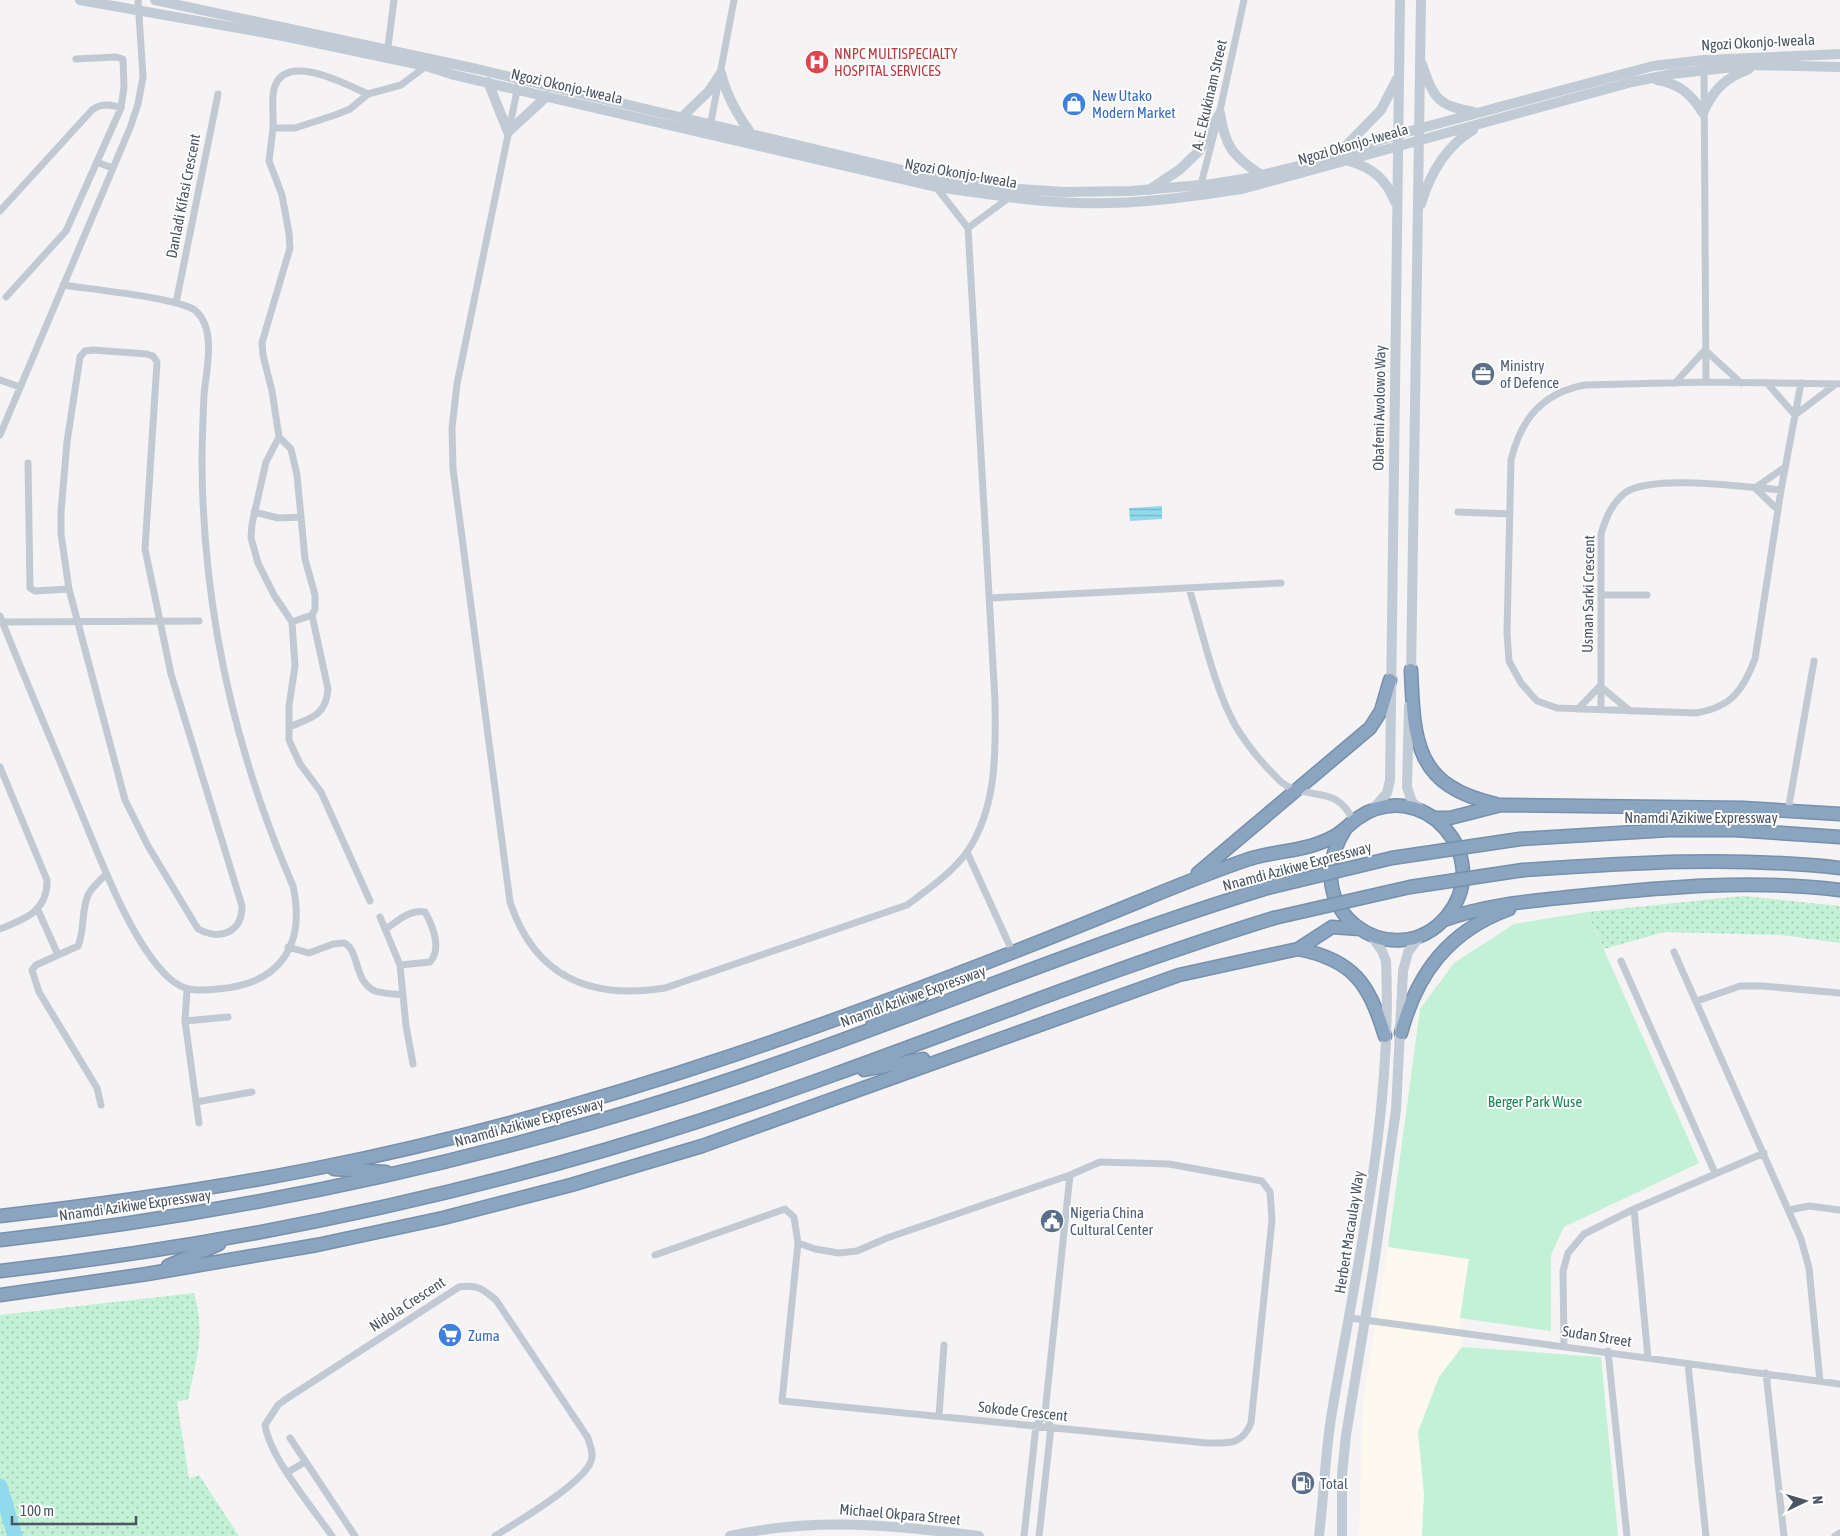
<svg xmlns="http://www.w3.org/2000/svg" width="1840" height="1536" font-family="'Asap Condensed',sans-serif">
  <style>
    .commercial { fill: #fdf9ef }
    .grass { fill: url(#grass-dots) }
    .green { fill: #c3f1d5 }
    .water { fill: url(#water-rules) }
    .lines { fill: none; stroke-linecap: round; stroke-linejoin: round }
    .river { stroke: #90daee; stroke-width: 15 }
    .highway-casing { stroke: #7690ad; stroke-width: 15 }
    .street { stroke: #c1cad2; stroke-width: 7 }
    .secondary { stroke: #c1cbd6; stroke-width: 10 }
    .highway { stroke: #8ba5c1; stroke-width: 12 }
    .highway-bridge-casing { stroke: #7690ad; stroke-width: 15; stroke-linecap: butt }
    .highway-bridge { stroke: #8ba5c1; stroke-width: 12 }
    .labels { text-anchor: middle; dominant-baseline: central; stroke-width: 4; stroke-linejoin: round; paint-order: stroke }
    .street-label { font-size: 15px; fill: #4a5661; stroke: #fff }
    .health-label { font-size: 15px; fill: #be3a42; stroke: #fff; text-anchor: start }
    .shop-label { font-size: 15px; fill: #366cbe; stroke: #fff; text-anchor: start }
    .service-label { font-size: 15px; fill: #4e5e75; stroke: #fff; text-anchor: start }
    .park-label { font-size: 15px; fill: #17864f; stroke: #fff }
  </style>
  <defs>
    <pattern id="grass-dots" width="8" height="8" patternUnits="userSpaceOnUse" patternTransform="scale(1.25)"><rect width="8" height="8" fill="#c3f1d5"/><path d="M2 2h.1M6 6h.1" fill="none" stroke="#a0c6b0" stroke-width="1.8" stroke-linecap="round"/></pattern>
    <pattern id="water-rules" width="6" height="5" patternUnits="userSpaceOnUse" patternTransform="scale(1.25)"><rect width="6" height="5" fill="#90daee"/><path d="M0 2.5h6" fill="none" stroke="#78b4c4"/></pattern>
  </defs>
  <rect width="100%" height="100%" fill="#f5f3f3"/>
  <path class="commercial" d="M1388,1247L1469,1259L1460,1318L1462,1347L1439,1377L1418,1432L1424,1494L1422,1536H1359L1363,1401Z"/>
  <path class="grass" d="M1744,896L1840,906V943L1782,935L1664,932L1604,949L1587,912Z
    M194,1293C206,1335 196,1359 188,1400L177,1401L189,1479L199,1475L239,1536H0V1315Z"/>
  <path class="green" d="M1587,912L1699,1163L1564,1227L1551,1255V1331L1460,1318L1469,1259L1388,1247L1420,1009L1454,963L1514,924Z
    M1462,1347L1601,1357L1618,1536H1422L1424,1494L1418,1432L1439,1377Z"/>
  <path class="water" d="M1162,506V519L1130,521L1129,508Z"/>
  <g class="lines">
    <path class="river" d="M0,1486L15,1536"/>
    <g class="highway-casing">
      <path id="highway" d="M1411,670C1414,742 1415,786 1496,804
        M1436,818H1450L1501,805L1743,808L1840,814
        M1520,839L1669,830H1735L1840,837
        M1523,870C1629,863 1734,856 1840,868
        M1198,873L1370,728L1381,711L1390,680
        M1444,920C1487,904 1533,901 1579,896C1665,887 1753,879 1840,890
        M1298,949C1354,960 1369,984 1385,1036
        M873,1023L923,994
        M1401,1033C1417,973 1449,931 1509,909
        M864,1070L923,1059
        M334,1169L386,1172
        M0,1216C106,1204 213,1189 318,1168C600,1112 872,1011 1138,902C1174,887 1211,872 1249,859C1275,851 1305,851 1329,839C1341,834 1348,825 1358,818C1422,774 1496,857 1447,916C1395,978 1292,911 1346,828
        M0,1240C231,1214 459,1166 680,1096C878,1033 1068,949 1267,888
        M168,1266L219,1244
        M0,1271C237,1244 470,1195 696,1122C891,1059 1079,978 1274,918
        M0,1295L147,1274L317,1245L443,1218L571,1185L702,1146L1179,975L1298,949L1332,927L1360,929"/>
    </g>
    <path class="street" d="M387,54L394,0
      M1704,68L1706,382L1585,385C1542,393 1521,419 1511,460L1507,633L1509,661L1521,683L1537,701L1557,708L1696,713C1732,707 1743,690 1755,659L1781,490L1801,383
      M518,86L457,384L452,428L453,469L510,902C535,977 590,1000 665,988L907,905C926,891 953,872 967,852C997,808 996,751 995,700L968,228L936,187
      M1219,115L1244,0
      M710,127L734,0
      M273,128C274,116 271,101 274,89C284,50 347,85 368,94
      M97,162L112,168
      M1200,188L1216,126
      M0,211L92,110C101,103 111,104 121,108
      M968,228L1010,197
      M6,297L66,231L121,108L124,87L123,59L116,57L76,59
      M176,303L218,94
      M93,350L147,354L153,356L157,362L145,549L171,674L242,906C242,932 221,941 198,929L148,846L125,800L69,589L61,534V512L67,442L80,357L85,351Z
      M0,380L20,387
      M1706,382L1840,384
      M1675,383L1705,350L1741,383
      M1767,383L1795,415L1836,384
      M0,435L130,128L138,104L143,77L138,0
      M279,437L266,462L252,524L251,538L258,563L274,595L292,622L295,666L289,706V740L300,764L321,792L370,901
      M28,463L30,588L35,591L69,589
      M1778,510L1755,488L1785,467
      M254,512L278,518L301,517
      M1458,512L1510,514
      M1189,588C1202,630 1214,687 1235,725C1246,744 1263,764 1278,779C1303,804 1337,781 1353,821
      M1601,595H1647
      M990,598L1281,583
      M0,616C25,679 52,742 78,805C99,855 130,942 169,978C184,992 199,991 218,989C280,984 306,946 293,886C234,750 203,611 202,463C202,440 203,418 204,395C206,370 217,331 196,311C182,298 87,289 63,285
      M2,622L199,621
      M292,622L312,615L315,609V595L305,559L297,475L291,449L279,437L272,391L263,355L262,343L266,329L290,248L289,233L282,195L269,161L273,128H295L335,115L350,109L368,94L401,85L426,66
      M1578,709L1600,686L1630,711
      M1601,710V534C1606,517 1612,503 1626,492C1654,474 1745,487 1781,490
      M289,727C311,718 326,716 328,689L312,615
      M0,767L47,880C48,911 25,919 0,929
      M1788,811L1814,661
      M967,852L1013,953
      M38,910L58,955
      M380,917L400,965L406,1026L413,1064
      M386,929C397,921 410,909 425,912C433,926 442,949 430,962L400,965
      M288,947L309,953L333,944L344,943C360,950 353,981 375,991C384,994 394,994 403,995
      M1674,952L1801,1239L1809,1268L1820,1381
      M1621,961L1715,1173
      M187,990L185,1021L199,1123
      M1697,1001L1740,986H1763L1840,993
      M185,1021L228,1017
      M196,1102L252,1092
      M101,1105L97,1088L39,992L32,970L36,965L78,946C85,930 81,911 88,895C92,887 101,880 106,874
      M1634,1209L1648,1358
      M1789,1210L1809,1206L1840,1210
      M655,1255L785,1209L794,1217L798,1243L782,1401L1207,1443C1229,1443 1242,1445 1251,1423L1272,1220L1270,1192L1262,1181L1169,1164L1100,1162L1070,1175L887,1238L857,1251L839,1253L815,1249L798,1243
      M1350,1318L1840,1384
      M1564,1345L1563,1271L1568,1253L1584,1234L1634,1209L1764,1153
      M1608,1351L1627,1536
      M1688,1364L1706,1536
      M1766,1373L1784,1536
      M939,1416L944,1345
      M290,1438L355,1536
      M288,1472L305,1462
      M332,1536C312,1507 270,1458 265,1425L278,1405L286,1399L459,1287C477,1284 483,1289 496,1300L588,1438C590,1446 594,1453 591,1461C584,1483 517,1522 495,1536
      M1024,1536L1036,1426L1045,1413L1070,1175
      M1039,1536L1051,1427L1045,1413
      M1835,1536L1840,1533"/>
    <path class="secondary" d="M80,0L283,36L426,66L454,75L936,187C984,193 1031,202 1079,203C1133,205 1189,197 1242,189L1632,82L1672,74L1752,65L1840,67
      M155,0L477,69L919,174L992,187L1064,192L1131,191L1212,184L1249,178L1318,161L1399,134L1653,66L1704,60L1840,54
      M1422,64C1434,99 1437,105 1474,112
      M721,73C727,97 737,114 752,135
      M1657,80C1680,84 1691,94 1703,113
      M488,82L508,132L547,96
      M1220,113C1225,147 1233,156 1261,175
      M1703,113C1713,90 1725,78 1749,69
      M681,118L709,91L721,73
      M1339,153L1381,110L1397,79
      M1349,161C1373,168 1386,179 1395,202
      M1149,190L1179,170L1199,151L1220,113
      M1421,204C1430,174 1446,146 1473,130
      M1411,676L1421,0
      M1409,706L1407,787L1412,802L1421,810
      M1372,810L1387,793L1390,780L1400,0
      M730,1536C814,1517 894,1525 979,1536
      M1319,1536C1324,1495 1325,1453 1332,1412C1357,1263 1393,1113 1386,961L1382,951L1371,935
      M1342,1536V1475L1346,1435L1373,1271L1396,1110L1403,971L1408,952L1421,935"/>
    <use href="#highway" class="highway"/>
    <g class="highway-bridge-casing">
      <path id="highway-bridge" d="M1267,888L1392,858L1520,839
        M1274,918L1410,887L1523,870"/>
    </g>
    <use href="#highway-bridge" class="highway-bridge"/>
  </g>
  <defs>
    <g id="hospital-disc" transform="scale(1.25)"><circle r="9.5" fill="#e0444e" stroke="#fff"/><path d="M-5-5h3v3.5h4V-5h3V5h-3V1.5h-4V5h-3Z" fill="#fff"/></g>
    <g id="shop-disc" transform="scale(1.25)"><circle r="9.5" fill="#3f7fe0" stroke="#fff"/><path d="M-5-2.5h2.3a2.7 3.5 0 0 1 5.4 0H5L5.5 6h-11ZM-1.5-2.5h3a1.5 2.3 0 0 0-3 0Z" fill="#fff"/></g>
    <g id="office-disc" transform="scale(1.25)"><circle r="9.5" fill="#5c6f8a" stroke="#fff"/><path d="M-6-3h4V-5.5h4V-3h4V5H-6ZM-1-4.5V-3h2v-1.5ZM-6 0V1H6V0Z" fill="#fff"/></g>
    <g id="civic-disc" transform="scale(1.25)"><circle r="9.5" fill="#5c6f8a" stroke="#fff"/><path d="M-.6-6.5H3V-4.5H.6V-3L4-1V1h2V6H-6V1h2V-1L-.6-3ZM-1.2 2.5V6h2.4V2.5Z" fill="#fff"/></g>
    <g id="supermarket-disc" transform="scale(1.25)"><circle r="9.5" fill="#3f7fe0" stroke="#fff"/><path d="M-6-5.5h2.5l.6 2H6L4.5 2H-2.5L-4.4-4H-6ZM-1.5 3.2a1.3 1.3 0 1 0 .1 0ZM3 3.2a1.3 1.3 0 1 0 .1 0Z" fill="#fff"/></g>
    <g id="fuel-disc" transform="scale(1.25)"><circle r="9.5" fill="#5c6f8a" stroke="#fff"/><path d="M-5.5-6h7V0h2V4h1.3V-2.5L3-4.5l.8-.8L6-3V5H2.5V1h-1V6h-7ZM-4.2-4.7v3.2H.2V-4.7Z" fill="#fff"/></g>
  </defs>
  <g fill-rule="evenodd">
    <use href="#hospital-disc" x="817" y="62"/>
    <use href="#shop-disc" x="1074" y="104"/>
    <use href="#office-disc" x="1483" y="374"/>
    <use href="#civic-disc" x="1052" y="1221"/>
    <use href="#supermarket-disc" x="450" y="1335"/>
    <use href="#fuel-disc" x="1303" y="1483"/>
  </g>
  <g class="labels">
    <g class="street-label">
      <text transform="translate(1758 42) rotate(-3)">Ngozi Okonjo-Iweala</text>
      <text transform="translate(567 86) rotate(13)">Ngozi Okonjo-Iweala</text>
      <text transform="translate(1209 95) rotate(-77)">A. E. Ekukinam Street</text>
      <text transform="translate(1353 144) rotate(-16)">Ngozi Okonjo-Iweala</text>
      <text transform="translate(961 173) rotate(10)">Ngozi Okonjo-Iweala</text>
      <text transform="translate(183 196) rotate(-79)">Danladi Kifasi Crescent</text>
      <text transform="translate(1379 408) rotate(-89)">Obafemi Awolowo Way</text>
      <text transform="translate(1588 594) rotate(-89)">Usman Sarki Crescent</text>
      <text x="1701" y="817">Nnamdi Azikiwe Expressway</text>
      <text transform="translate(1297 866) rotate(-15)">Nnamdi Azikiwe Expressway</text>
      <text transform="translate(913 996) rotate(-20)">Nnamdi Azikiwe Expressway</text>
      <text transform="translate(529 1122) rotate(-15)">Nnamdi Azikiwe Expressway</text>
      <text transform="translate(135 1205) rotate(-8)">Nnamdi Azikiwe Expressway</text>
      <text transform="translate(1349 1232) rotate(-81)">Herbert Macaulay Way</text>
      <text transform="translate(407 1304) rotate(-33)">Nidola Crescent</text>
      <text transform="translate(1597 1336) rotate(9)">Sudan Street</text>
      <text transform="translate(1023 1411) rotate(6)">Sokode Crescent</text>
      <text transform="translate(900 1514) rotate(5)">Michael Okpara Street</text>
    </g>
    <g class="health-label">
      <text x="834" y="53">NNPC MULTISPECIALTY<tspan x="834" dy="17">HOSPITAL SERVICES</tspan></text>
    </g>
    <g class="shop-label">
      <text x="1092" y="95">New Utako<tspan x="1092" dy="17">Modern Market</tspan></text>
      <text x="468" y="1335">Zuma</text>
    </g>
    <g class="service-label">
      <text x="1500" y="365">Ministry<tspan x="1500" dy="17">of Defence</tspan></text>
      <text x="1070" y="1212">Nigeria China<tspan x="1070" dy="17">Cultural Center</tspan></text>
      <text x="1320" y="1483">Total</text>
    </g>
    <g class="park-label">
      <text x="1535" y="1101">Berger Park Wuse</text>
    </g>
  </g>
  <g transform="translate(1805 1501) rotate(85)" stroke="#ffffff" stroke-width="4" paint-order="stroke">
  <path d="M0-4L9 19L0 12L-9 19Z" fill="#4a5661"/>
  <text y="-8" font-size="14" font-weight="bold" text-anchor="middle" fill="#4a5661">N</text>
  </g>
  <path d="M12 1516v8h124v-8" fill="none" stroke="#4a5661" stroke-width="2.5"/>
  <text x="20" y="1516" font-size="15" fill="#4a5661" stroke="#ffffff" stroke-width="4" paint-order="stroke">100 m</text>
</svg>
